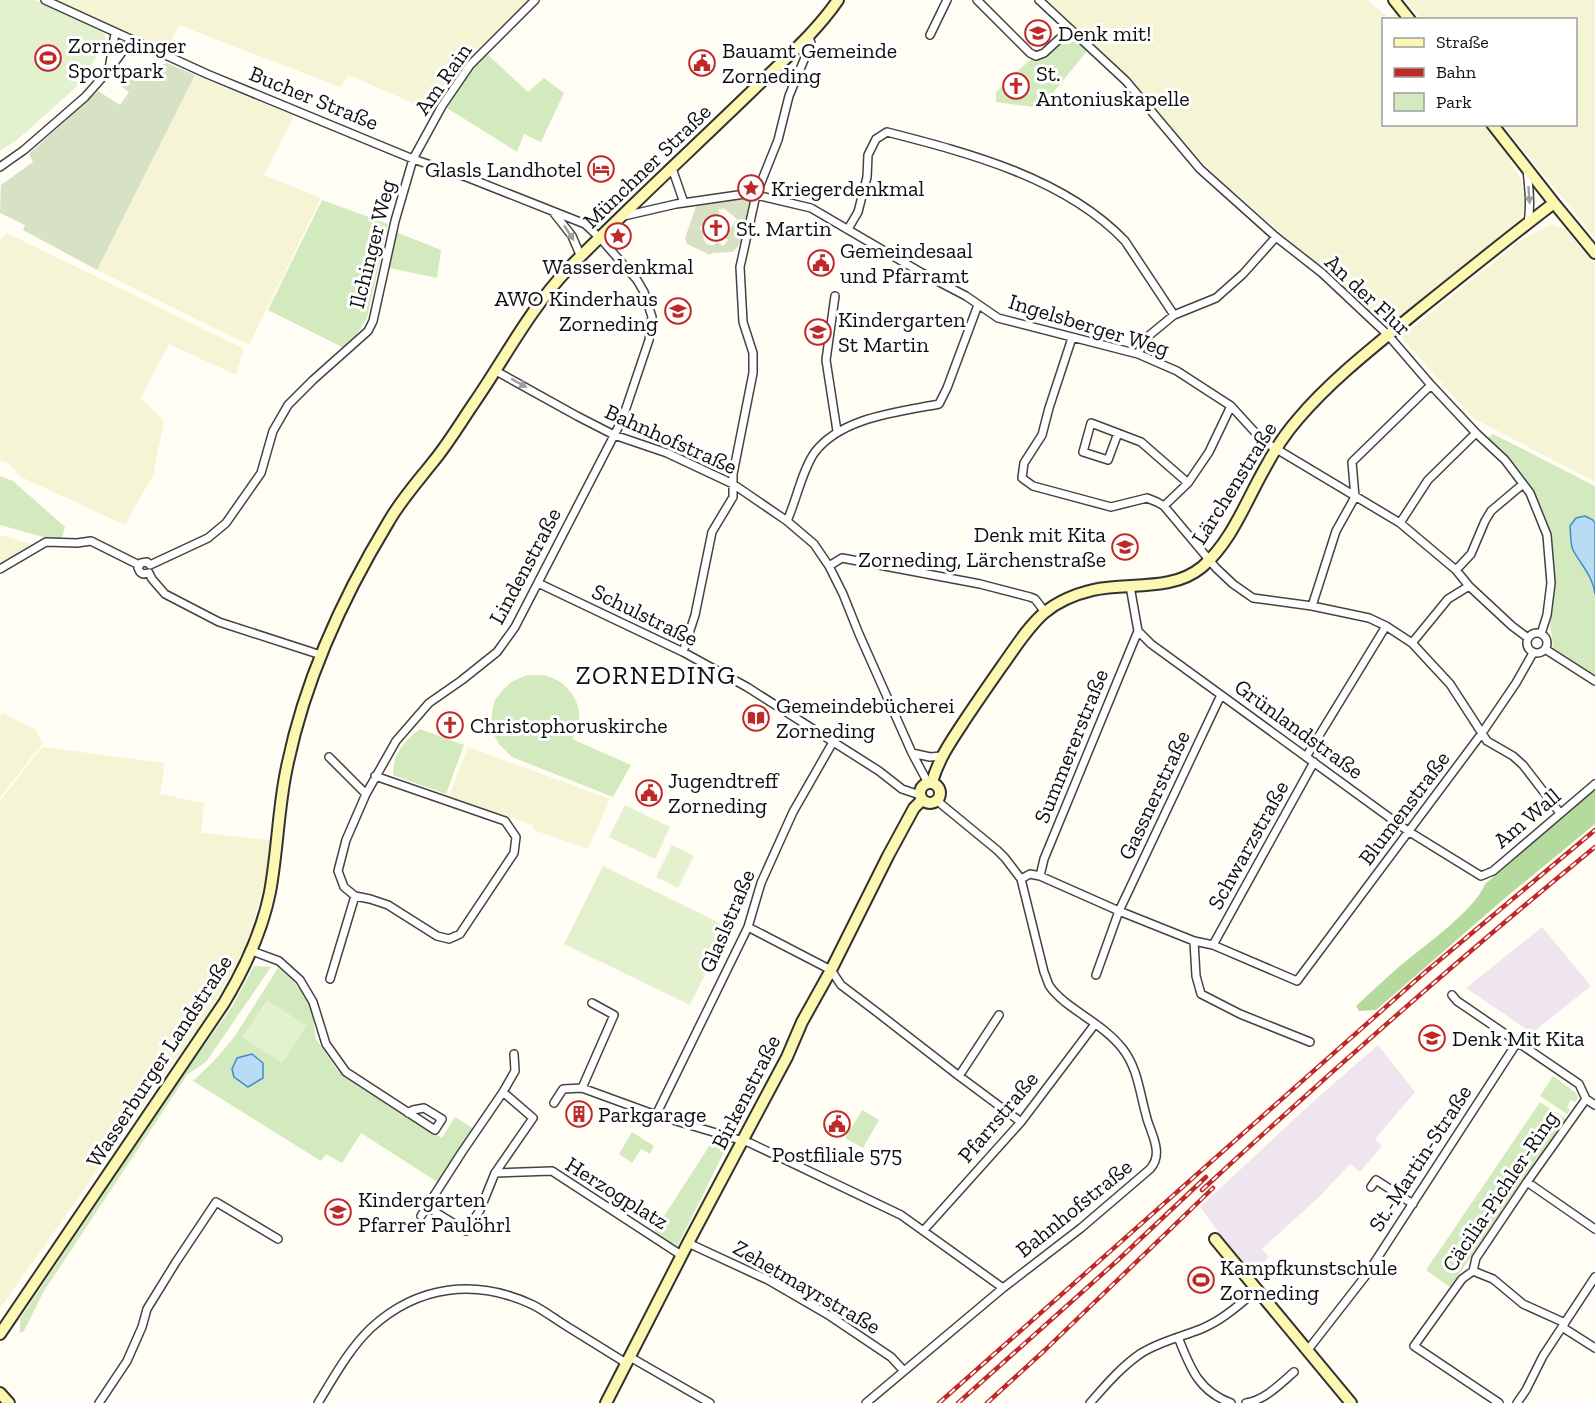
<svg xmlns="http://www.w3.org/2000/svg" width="1595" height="1403" font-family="'Zilla Slab',serif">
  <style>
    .industrial { fill: #eee5ee }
    .farmland { fill: #f5f4d4 }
    .green { fill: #d2eabd }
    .forest { fill: #b5da9d }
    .cemetery { fill: #d7e2c4; fill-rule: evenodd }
    .pitch { fill: #e3f1cf }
    .water { fill: #b9dcf5; stroke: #418dcb; stroke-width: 1.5 }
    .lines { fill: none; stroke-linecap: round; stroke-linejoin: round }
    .street-casing { stroke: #434343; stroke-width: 10 }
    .secondary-casing { stroke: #323232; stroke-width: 14 }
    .street { stroke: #fff; stroke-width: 7 }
    .secondary { stroke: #fdf8b1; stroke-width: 10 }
    .rail-casing { stroke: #bf2a29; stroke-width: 4.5 }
    .rail { stroke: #fff; stroke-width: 2; stroke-dasharray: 7; stroke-linecap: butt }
    .oneway { fill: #9f9f9f }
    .labels { text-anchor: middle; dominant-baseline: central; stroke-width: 6; stroke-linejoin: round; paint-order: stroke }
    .poi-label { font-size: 22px; fill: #101010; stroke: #fff; text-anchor: start }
    .street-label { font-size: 22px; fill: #101010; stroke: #fff }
    .quarter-label { font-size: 26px; letter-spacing: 1.5px; fill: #101010; stroke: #fff }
  </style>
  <rect width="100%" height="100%" fill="#fffdf4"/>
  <path class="industrial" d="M1542,927L1591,986L1532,1033L1466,988Z
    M1378,1045L1415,1092L1375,1139L1382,1146L1360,1172L1350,1164L1320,1196L1262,1249L1269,1257L1253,1274L1219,1233L1200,1207L1316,1099Z"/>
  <path class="farmland" d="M58,0H532L515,17L469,56L433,112L349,75L340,87L179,25L167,48L151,44Z
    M1043,0H1368L1388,18L1397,11L1404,19L1384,20V124L1485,125L1505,150L1522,182L1528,200L1520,223L1392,327L1374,314L1210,171L1129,78L1043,2Z
    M1405,0H1595V238L1503,125L1576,124V20L1421,19Z
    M195,75L294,116L264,175L321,198L249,345L97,270Z
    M1551,224L1566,230L1595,265V482L1473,418L1401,337L1520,241Z
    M7,233L244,349L236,375L169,344L141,398L164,421L153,475L125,525L19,476L9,463L0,460V241Z
    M0,535L35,545L0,566Z
    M3,713L36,730L42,744L0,797V715Z
    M42,747L165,763L160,794L204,803L201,833L270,840L264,886L251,930L241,956L209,1013L0,1308V801Z
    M468,747L610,799L588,849L534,830L532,825L449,796Z"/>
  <path class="green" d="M1069,34L1087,51L1041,108L996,102V92L1014,74L1034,57L1038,60Z
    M487,54L528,92L544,78L564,93L541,142L524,134L517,152L447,108L470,71Z
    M322,200L388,224L367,318L356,335L342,347L268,310Z
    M396,232L441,250L437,278L389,268Z
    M1493,434L1595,486V678L1553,650C1553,638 1549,625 1550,613C1551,605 1553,598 1553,590C1555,559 1552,527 1537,499C1525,478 1503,456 1487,438Z
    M0,476L13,481L65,527L62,538H47L0,525Z
    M527,675C531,675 536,675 541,675C563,677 582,699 579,721C578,728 575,733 572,739L631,765L613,797L512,757L499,744L494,735L491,724L492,712L495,700L502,691L511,682Z
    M420,729L464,745L446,794L393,775C393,755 404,740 420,729Z
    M254,966L271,967L206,1062L187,1075L44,1291L24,1331L20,1333V1319L183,1074L232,1007Z
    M278,968L295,983L311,1006L316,1039L337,1070L356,1085L442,1138L455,1117L474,1129L439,1183L361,1133L342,1163L326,1154L321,1161L193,1081L214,1061L235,1036Z
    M1553,1076L1576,1093L1578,1098L1575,1102L1571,1100L1567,1107L1570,1110L1567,1114L1540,1096Z
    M1540,1102L1566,1119L1450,1287L1426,1270Z
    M862,1110L879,1120L863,1148L845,1138Z
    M632,1132L654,1146L650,1154L641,1149L632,1163L619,1154Z
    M713,1140L723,1143L724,1152L677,1247L654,1232Z"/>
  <path class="forest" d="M1595,790V824L1505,898L1376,1010L1359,1011L1356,1006C1371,992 1386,978 1401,965C1424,946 1475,910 1485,884Z"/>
  <path class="cemetery" d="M167,63L195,75L97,270L23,230L25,225L0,213L1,185L33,162L29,154L98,91L120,105L129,92L122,87L127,80Z
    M743,198L749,200L751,203C748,221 746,239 733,252L712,253L710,255L687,244L685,238L697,204L721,200ZM723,208L737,219L724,237L728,240L723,246L717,242L714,245C708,245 704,243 703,236L705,233L699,228L704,223L709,226L720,212L718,211L720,209L722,210Z"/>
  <path class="pitch" d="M0,0H35L100,30L105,35V40L86,76L73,90L17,140L0,151Z
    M625,805L670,827L655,859L609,837Z
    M672,845L694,856L678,888L656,877Z
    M603,866L728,927L690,1005L564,944Z
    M267,1000L307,1026L282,1063L242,1037Z"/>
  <path class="water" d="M1585,516L1593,520L1595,523V594C1593,576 1581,565 1573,550C1570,544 1571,534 1570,526L1576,518Z
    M252,1054L263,1063V1078L248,1087L234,1077L232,1069L237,1058Z"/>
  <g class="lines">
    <g class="street-casing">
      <path id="street" d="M45,0L207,74L413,159L469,178L585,224L600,238L637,280L644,292L652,317L649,340L622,420L515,627L497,652L462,680L429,703L396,741L366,794L346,840L338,871L344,887L355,896L370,899L388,905L437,936L449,939L460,934L514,853L516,837L505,821L375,776
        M977,0L1030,53L1036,56L1044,53L1070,29
        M1039,0L1126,81L1200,169L1276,237L1322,273L1388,335L1431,385L1476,433L1505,460L1530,493L1547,535L1551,583L1547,615L1541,634
        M930,35L947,0
        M109,69L115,33
        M0,167L24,150L85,97L109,70L131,40
        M672,168L684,203
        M1527,170C1529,188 1531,205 1528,223
        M554,213L572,236L581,257
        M624,216L676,204L745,194L756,195L811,208L922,273L966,296L998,318L1138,354L1177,371L1231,406L1263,441L1400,523L1456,570L1469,586L1512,626L1528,638
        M848,229L858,212L867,177L868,155L876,139L887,132C969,153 1065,178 1125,241L1174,315
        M835,296L826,360L837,431
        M1072,338L1049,408L1042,435L1024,463L1022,478L1033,486L1111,507L1147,498L1157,502L1164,506L1216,568L1233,584L1253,598L1312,606L1369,618L1386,626L1412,643L1450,684L1487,741L1513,756L1523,765L1560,813
        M1138,354L1146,338L1174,315L1216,298L1243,274L1276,237
        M496,371L577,416L614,435L667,453L733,484L787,521L814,544L829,566L843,594L859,634L912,753L928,783
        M1118,433L1108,460L1083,452L1091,423L1141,442L1188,483
        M1164,506L1188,483L1209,452L1231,406
        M787,521C796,501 803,468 815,452C842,417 899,412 939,404L947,388L978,305
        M1400,523L1428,480L1476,433
        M829,566L842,558L980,584L1030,597L1035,599L1045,612
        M0,569L46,542L77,543L91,541L139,565
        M1456,570L1471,554L1485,521L1491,511L1523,484
        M149,573L143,574L140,572L138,568L141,563L147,562L150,565L208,538L226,523L261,473L273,431L288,405L313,380L368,331L373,321L395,221L413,159L442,106L470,65L535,0
        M149,573L152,579L165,594L219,622L321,655
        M538,583L683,652L747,687L879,771L902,789L920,795
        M1130,586L1138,631L1151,644L1408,831L1481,876L1493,871L1595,784
        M1312,606L1336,531L1355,497L1352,462L1431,385
        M1527 643a10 10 0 1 1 20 0a10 10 0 1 1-20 0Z
        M1412,643L1448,599L1469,586
        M1545,649L1595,681
        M683,652L695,615L712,532L733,497V474L753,373V353L743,322L740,267L756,195L778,140L789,96L811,43L809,37
        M912,753L930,757L941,756
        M329,757L366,794
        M1306,757L1386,626
        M1040,876L1044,859L1138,631
        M1021,879L1030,874L1040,876L1119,911L1194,941L1213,945L1297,981L1482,733L1516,683L1533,653
        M748,927L831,970L841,985L878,1013L959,1076L1021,1122
        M1194,941L1196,976L1201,994L1240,1014L1310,1042
        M1213,945L1314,762
        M252,951L279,961L300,980L313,1002L326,1044L346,1072L435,1130L442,1119L424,1108L413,1110L408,1113
        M1096,975L1119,911L1221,695
        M330,979L355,896
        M1452,995L1457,1001L1579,1084L1586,1099
        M959,1076L999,1015
        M582,1088L614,1015L592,1003
        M1586,1099L1595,1105
        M554,1103L563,1089L582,1088L656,1115L750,1143L901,1215L1003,1288
        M656,1115L748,927L761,883L793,812L833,742
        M495,1173L552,1171L681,1255
        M1527,1182L1595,1229
        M1371,1187L1376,1180L1413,1204
        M427,1207L466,1231L480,1210L495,1173L533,1118L503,1092
        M421,1216L462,1152L503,1092L515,1071L514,1054
        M924,1230L1021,1122L1095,1024
        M688,1243L768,1280L830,1316L891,1357L904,1371
        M1473,1271L1493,1279L1523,1304L1565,1323
        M1562,1327L1595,1348
        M1178,1337C1190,1367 1198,1391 1231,1403
        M1307,1351L1367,1274L1518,1041
        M630,1357L710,1403
        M99,1403L127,1361L142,1327L147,1309L176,1262L216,1202L278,1239
        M318,1403C334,1377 349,1349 371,1328C418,1285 476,1278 533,1305C545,1311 556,1320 568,1327C587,1339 607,1351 626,1363
        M866,1403L1003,1288L1081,1228L1150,1169C1163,1155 1153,1137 1148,1122C1140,1097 1139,1069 1122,1048C1107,1029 1084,1017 1065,1002C1059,997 1053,992 1049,985C1047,981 1046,976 1044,972L1021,879L1005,858L997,850L941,804L938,798
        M1090,1403C1105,1386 1121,1367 1140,1354C1158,1342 1181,1337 1201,1329C1223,1320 1240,1304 1258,1289
        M1246,1403C1265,1400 1280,1384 1294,1372
        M1499,1403L1414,1346L1462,1279L1473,1271L1476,1258L1527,1182L1586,1099
        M1517,1403L1526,1390L1543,1356L1595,1277"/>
    </g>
    <g class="secondary-casing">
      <path id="secondary" d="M1394,0L1410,20
        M1492,124L1554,203L1595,253
        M932,782C938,761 949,744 961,726C974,706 988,686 1002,666C1015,648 1027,628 1044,613C1057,602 1076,594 1093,590C1128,582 1172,592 1202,567C1232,541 1246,501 1265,468C1274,451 1285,434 1298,419C1332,379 1375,346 1415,313C1461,276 1507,239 1554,203
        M920 793a10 10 0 1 1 20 0a10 10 0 1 1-20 0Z
        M1215,1239L1351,1403
        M0,1334L224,1003C245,968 262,932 270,892C277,854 278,815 285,777C302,685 341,600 389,521C401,500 418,481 433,462C448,444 461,422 474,403C505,358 530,309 568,269C627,209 690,151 751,92C781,62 814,35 838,0
        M0,1393L9,1403
        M606,1403L688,1243L787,1057L802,1022L831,970L888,856L914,808L922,800"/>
    </g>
    <use href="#street" class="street"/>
    <use href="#secondary" class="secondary"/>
    <g class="rail-casing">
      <path id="rail" d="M1202,1190C1330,1072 1461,957 1595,847
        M939,1403L1423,974L1595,830
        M958,1403L1118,1260L1206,1177
        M987,1403L1045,1350L1213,1188"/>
    </g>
    <use href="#rail" class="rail"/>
  </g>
  <defs><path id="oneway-solid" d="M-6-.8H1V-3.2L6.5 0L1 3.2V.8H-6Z" transform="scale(1.5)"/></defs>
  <g class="oneway">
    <use href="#oneway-solid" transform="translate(1529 195) rotate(86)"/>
    <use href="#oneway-solid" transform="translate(569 233) rotate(57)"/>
    <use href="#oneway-solid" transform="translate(519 383) rotate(29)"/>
  </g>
  <defs>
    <g id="school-ring" transform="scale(1.35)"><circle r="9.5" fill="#fff" stroke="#bf2a29" stroke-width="1.5"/><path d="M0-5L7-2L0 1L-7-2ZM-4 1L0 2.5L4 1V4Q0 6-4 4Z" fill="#bf2a29"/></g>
    <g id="stadium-ring" transform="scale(1.35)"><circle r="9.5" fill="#fff" stroke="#bf2a29" stroke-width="1.5"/><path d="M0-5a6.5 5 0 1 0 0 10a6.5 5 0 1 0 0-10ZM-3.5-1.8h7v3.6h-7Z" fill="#bf2a29"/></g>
    <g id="civic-ring" transform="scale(1.35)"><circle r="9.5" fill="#fff" stroke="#bf2a29" stroke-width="1.5"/><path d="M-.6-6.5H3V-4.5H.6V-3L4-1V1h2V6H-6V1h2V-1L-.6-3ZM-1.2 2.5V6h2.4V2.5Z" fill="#bf2a29"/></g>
    <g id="church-ring" transform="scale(1.35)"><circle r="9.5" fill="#fff" stroke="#bf2a29" stroke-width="1.5"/><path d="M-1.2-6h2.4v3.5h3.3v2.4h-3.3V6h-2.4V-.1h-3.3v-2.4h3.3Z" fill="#bf2a29"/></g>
    <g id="hotel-ring" transform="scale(1.35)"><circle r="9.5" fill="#fff" stroke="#bf2a29" stroke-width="1.5"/><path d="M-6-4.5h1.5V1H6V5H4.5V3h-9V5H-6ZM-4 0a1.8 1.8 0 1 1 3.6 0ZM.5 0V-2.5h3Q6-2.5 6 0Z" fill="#bf2a29"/></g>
    <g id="sight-ring" transform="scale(1.35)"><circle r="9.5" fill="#fff" stroke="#bf2a29" stroke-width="1.5"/><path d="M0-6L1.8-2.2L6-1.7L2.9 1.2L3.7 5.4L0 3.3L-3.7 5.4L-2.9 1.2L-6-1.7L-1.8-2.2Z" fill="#bf2a29"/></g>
    <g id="library-ring" transform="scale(1.35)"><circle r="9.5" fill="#fff" stroke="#bf2a29" stroke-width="1.5"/><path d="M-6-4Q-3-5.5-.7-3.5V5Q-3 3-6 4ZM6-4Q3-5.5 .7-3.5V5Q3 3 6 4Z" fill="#bf2a29"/></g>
    <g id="building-ring" transform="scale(1.35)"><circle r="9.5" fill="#fff" stroke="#bf2a29" stroke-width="1.5"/><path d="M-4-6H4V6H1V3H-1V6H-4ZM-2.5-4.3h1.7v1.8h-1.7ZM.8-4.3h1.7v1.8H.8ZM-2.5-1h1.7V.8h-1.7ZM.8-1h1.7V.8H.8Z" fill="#bf2a29"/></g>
  </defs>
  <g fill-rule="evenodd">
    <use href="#school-ring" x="1038" y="33"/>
    <use href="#stadium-ring" x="48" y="58"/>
    <use href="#civic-ring" x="702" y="63"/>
    <use href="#church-ring" x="1016" y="86"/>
    <use href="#hotel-ring" x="601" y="169"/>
    <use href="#sight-ring" x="751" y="188"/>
    <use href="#church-ring" x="716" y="228"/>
    <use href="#sight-ring" x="618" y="236"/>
    <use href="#civic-ring" x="821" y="263"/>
    <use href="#school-ring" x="678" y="311"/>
    <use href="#school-ring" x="818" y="332"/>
    <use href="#school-ring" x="1125" y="547"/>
    <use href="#library-ring" x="756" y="718"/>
    <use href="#church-ring" x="450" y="725"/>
    <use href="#civic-ring" x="649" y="793"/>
    <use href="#school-ring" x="1432" y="1038"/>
    <use href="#building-ring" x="579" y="1114"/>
    <use href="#civic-ring" x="837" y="1124"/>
    <use href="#school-ring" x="338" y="1212"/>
    <use href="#stadium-ring" x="1201" y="1280"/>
  </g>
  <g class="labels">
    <g class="poi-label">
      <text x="1058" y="33">Denk mit!</text>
      <text x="68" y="45">Zornedinger<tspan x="68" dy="25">Sportpark</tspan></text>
      <text x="722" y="50">Bauamt Gemeinde<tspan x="722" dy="25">Zorneding</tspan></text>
      <text x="1036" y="73">St.<tspan x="1036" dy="25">Antoniuskapelle</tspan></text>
      <text x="582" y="169" text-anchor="end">Glasls Landhotel</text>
      <text x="771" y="188">Kriegerdenkmal</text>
      <text x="736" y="228">St. Martin</text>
      <text x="840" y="250">Gemeindesaal<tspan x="840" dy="25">und Pfarramt</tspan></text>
      <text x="618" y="266" text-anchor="middle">Wasserdenkmal</text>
      <text x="658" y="298" text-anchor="end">AWO Kinderhaus<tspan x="658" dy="25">Zorneding</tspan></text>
      <text x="838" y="319">Kindergarten<tspan x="838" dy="25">St Martin</tspan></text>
      <text x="1106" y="534" text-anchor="end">Denk mit Kita<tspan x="1106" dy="25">Zorneding, Lärchenstraße</tspan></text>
      <text x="776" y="705">Gemeindebücherei<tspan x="776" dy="25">Zorneding</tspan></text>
      <text x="470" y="725">Christophoruskirche</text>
      <text x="668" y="780">Jugendtreff<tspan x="668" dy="25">Zorneding</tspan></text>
      <text x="1452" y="1038">Denk Mit Kita</text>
      <text x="598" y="1114">Parkgarage</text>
      <text x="837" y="1154" text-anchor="middle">Postfiliale 575</text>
      <text x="358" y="1199">Kindergarten<tspan x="358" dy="25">Pfarrer Paulöhrl</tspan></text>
      <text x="1220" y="1267">Kampfkunstschule<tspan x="1220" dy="25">Zorneding</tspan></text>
    </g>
    <g class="street-label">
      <text transform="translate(443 79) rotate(-55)">Am Rain</text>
      <text transform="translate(314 98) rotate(22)">Bucher Straße</text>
      <text transform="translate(647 166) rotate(-44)">Münchner Straße</text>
      <text transform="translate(372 244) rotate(-76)">Ilchinger Weg</text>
      <text transform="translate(1368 295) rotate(43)">An der Flur</text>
      <text transform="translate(1089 325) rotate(17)">Ingelsberger Weg</text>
      <text transform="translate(671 439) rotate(24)">Bahnhofstraße</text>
      <text transform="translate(1234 483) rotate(-58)">Lärchenstraße</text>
      <text transform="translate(525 566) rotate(-62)">Lindenstraße</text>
      <text transform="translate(645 615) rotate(26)">Schulstraße</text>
      <text transform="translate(1299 729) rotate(36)">Grünlandstraße</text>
      <text transform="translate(1071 746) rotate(-68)">Summererstraße</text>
      <text transform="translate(1154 795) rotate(-65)">Gassnerstraße</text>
      <text transform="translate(1404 808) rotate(-53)">Blumenstraße</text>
      <text transform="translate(1527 818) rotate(-40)">Am Wall</text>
      <text transform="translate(1248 845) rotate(-61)">Schwarzstraße</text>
      <text transform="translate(727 921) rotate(-67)">Glaslstraße</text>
      <text transform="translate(159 1061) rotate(-57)">Wasserburger Landstraße</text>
      <text transform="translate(746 1092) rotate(-63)">Birkenstraße</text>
      <text transform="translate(998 1117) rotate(-50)">Pfarrstraße</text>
      <text transform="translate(1420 1158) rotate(-57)">St.-Martin-Straße</text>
      <text transform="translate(1500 1191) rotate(-56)">Cäcilia-Pichler-Ring</text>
      <text transform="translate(617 1193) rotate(32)">Herzogplatz</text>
      <text transform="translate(1074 1208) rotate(-39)">Bahnhofstraße</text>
      <text transform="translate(807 1287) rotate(30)">Zehetmayrstraße</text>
    </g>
    <g class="quarter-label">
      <text x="656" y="675">ZORNEDING</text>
    </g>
  </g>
  <rect x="1382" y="18" width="195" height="108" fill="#ffffff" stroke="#9f9f9f" stroke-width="1.5"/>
  <rect x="1394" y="38" width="30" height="9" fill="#fdf8b1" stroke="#9f9f9f" stroke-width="1.5"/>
  <text x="1436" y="48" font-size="18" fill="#101010">Straße</text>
  <rect x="1394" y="68" width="30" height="9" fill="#bf2a29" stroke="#9f9f9f" stroke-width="1.5"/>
  <text x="1436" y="78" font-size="18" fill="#101010">Bahn</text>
  <rect x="1394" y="93" width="30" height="18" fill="#d2eabd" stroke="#9f9f9f" stroke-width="1.5"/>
  <text x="1436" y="108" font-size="18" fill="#101010">Park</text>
</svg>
